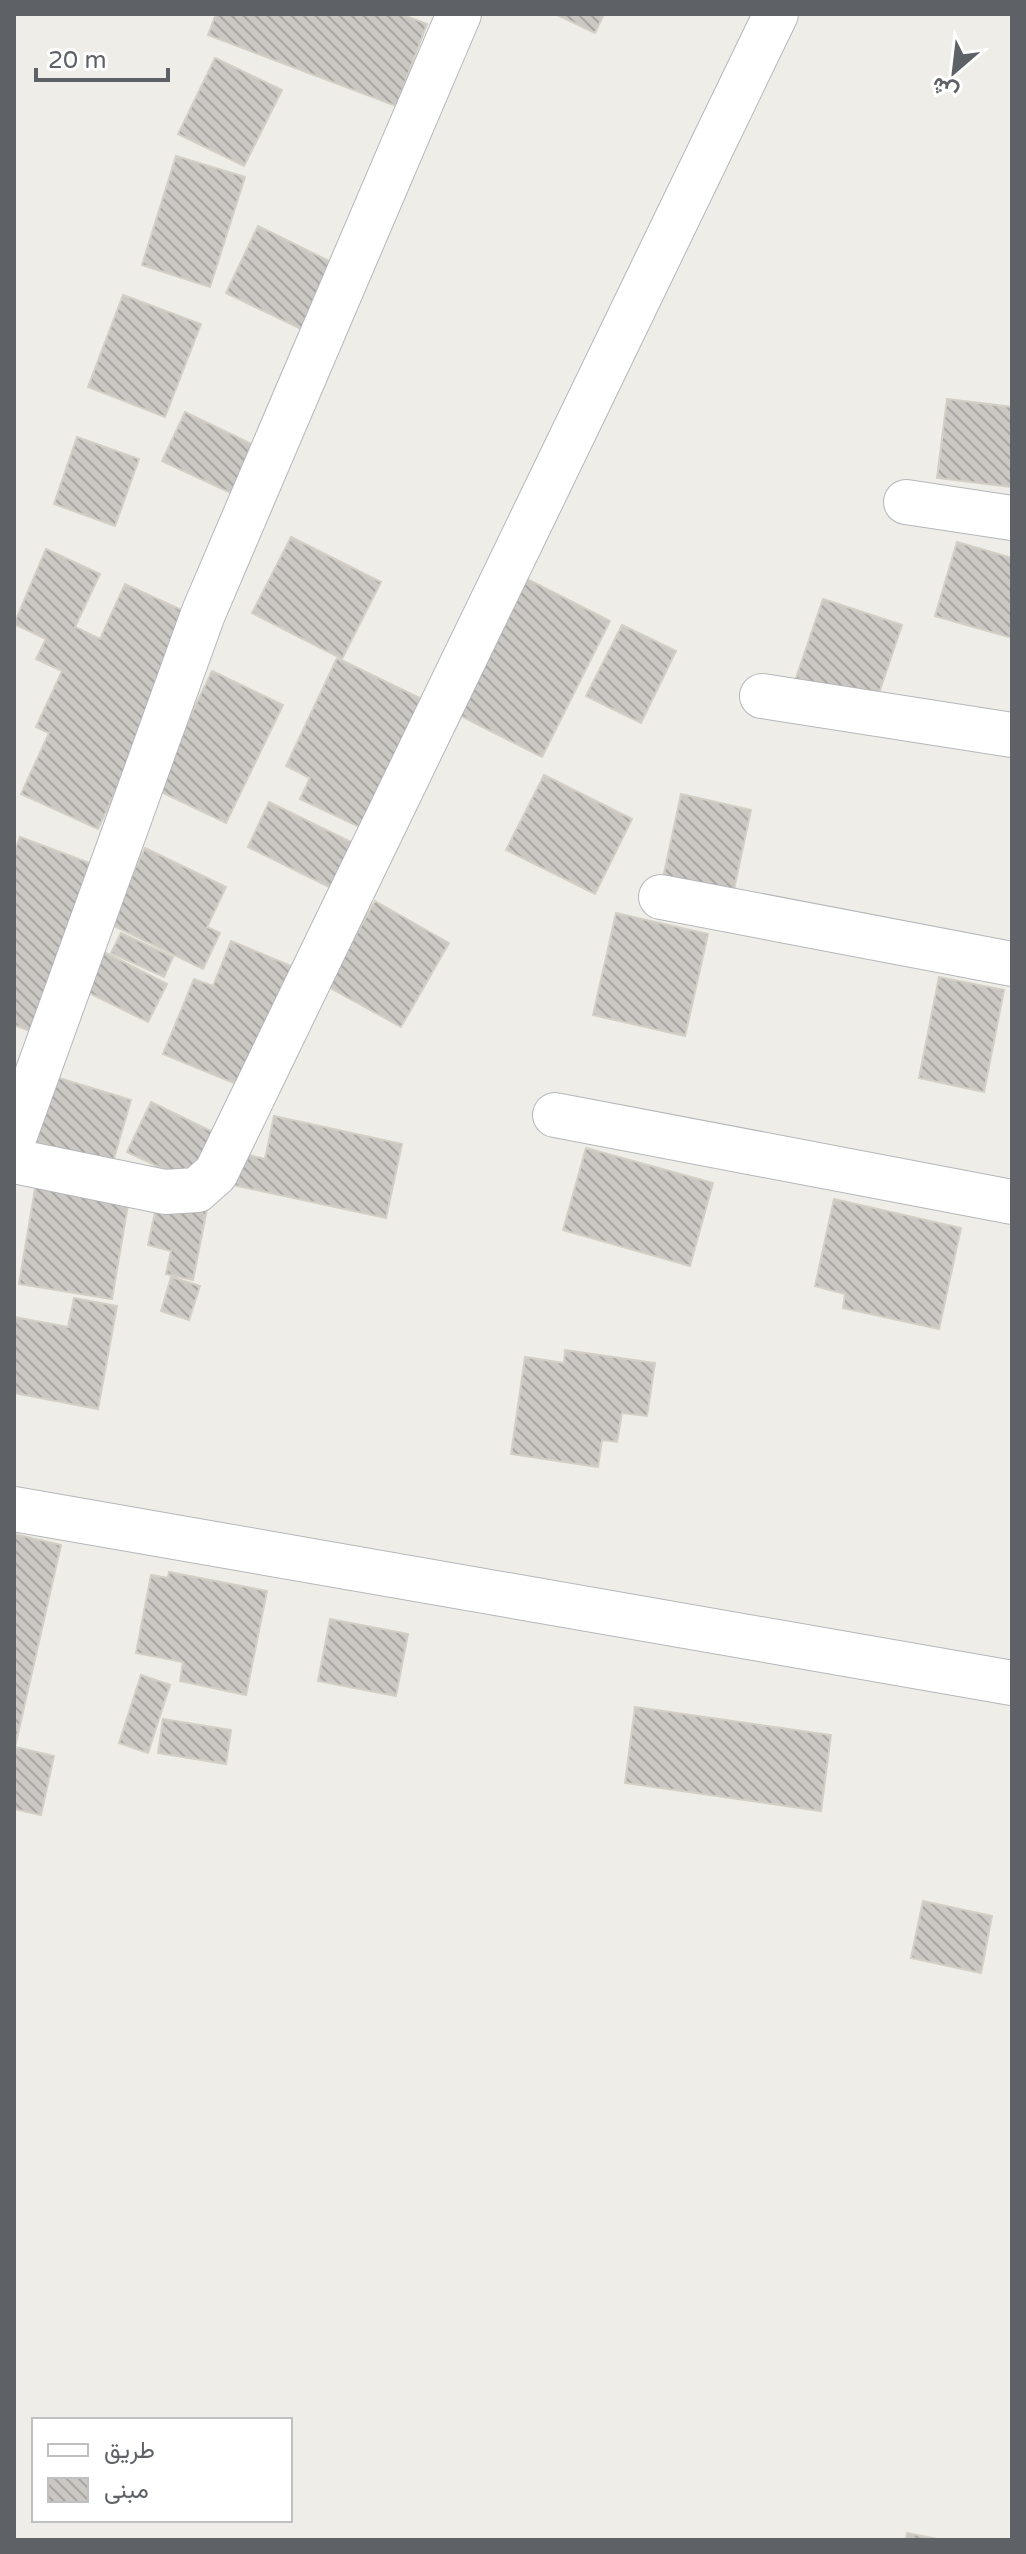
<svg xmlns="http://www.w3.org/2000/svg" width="1026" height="2554" font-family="'Varela Round',Vazirmatn,sans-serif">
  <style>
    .building { fill: url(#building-back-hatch); stroke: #d4cfc5; stroke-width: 2 }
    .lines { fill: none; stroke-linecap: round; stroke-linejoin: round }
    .minor-casing { stroke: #b4b7ba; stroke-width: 46 }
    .minor { stroke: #fff; stroke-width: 44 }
  </style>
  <defs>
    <pattern id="building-back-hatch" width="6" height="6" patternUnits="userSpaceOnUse" patternTransform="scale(2)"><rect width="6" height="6" fill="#cbc8c4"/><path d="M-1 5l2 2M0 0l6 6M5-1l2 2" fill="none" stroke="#a8a6a3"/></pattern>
  </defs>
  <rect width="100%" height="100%" fill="#efede7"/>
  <path class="building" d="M216,14H401L427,24L396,106L208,35Z
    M555,14H604L595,33Z
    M215,58L282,90L244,166L178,134Z
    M176,156L245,177L210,287L142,265Z
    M258,226L333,263L301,329L226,293Z
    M123,295L201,324L165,417L88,387Z
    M947,399L1012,407V487L937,478Z
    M185,412L258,447L235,495L162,461Z
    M77,437L139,459L115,526L54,504Z
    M291,537L381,582L342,659L252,613Z
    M957,542L1012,558V638L935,616Z
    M46,549L100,574L75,627L100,639L125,584L197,617L98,829L21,794L49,733L36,727L62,671L36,659L46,639L14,624Z
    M527,579L610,621L542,757L459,715Z
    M823,599L902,625L874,708L795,681Z
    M622,625L676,651L641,723L586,696Z
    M337,658L430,703L368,831L300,799L310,778L286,766Z
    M212,671L283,705L226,823L155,789Z
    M544,775L632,819L595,894L506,850Z
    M681,794L751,810L730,908L660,892Z
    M269,802L355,844L333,889L248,847Z
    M20,837L95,865L30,1031L14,1025V852Z
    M145,848L226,887L207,927L220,933L203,969L108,923Z
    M375,901L449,943L401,1027L327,986Z
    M616,913L708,934L685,1036L593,1015Z
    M121,933L173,957L164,977L111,953Z
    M231,941L296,968L246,1088L163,1054L194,979L213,986Z
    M104,952L167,984L148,1022L85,991Z
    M939,977L1004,990L984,1092L919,1078Z
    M46,1074L131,1100L112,1165L26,1139Z
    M151,1102L219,1135L195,1184L127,1152Z
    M274,1116L402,1144L386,1218L233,1185L240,1153L265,1159Z
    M586,1148L713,1183L690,1266L563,1230Z
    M36,1183L129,1199L112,1299L19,1284Z
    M158,1198L207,1209L193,1280L166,1274L171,1251L148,1245Z
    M834,1199L961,1228L939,1329L843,1308L845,1294L815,1286Z
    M171,1277L200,1286L189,1320L161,1311Z
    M74,1298L117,1306L98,1409L14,1393V1317L68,1327Z
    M565,1350L655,1363L647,1416L622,1413L617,1442L602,1440L598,1467L511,1454L525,1357L564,1363Z
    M14,1534L61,1545L15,1747L54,1756L41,1815L14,1809Z
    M169,1572L267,1591L246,1695L180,1681L183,1662L136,1653L151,1575L168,1578Z
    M330,1619L408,1634L396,1696L318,1681Z
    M141,1675L170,1685L148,1753L119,1743Z
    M635,1707L831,1735L821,1811L625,1783Z
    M163,1719L231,1730L226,1764L158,1753Z
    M923,1901L992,1916L981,1973L911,1958Z
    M907,2533L942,2540H906Z"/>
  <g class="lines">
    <g class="minor-casing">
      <path id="minor" d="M906,502L1012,518
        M762,696L1012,735
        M661,897L1012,964
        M555,1115L1012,1202
        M14,1138L203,614L459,14
        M14,1161L165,1192L197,1190L216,1173L776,14
        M14,1509L1012,1683"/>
    </g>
    <use href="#minor" class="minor"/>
  </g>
  <rect width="1026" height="2554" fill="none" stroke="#5e6266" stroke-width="32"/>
  <rect x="32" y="2418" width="260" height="104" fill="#ffffff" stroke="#bfc0c2" stroke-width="2"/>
  <rect x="48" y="2444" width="40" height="12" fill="#ffffff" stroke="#bfc0c2" stroke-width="2"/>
  <text x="104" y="2458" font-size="24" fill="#5e6266">طريق</text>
  <rect x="48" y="2478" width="40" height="24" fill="url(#building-back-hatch)" stroke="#bfc0c2" stroke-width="2"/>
  <text x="104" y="2498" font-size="24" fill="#5e6266">مبنى</text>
  <g transform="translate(954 72) rotate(208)" stroke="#ffffff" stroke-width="6" paint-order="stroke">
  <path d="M0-6L14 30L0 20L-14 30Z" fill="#5e6266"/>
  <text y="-12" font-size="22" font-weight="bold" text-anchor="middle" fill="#5e6266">ش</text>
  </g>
  <path d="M36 68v12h132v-12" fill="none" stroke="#5e6266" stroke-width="4"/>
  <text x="48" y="68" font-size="24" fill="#5e6266" stroke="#ffffff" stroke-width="6" paint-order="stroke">20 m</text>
</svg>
